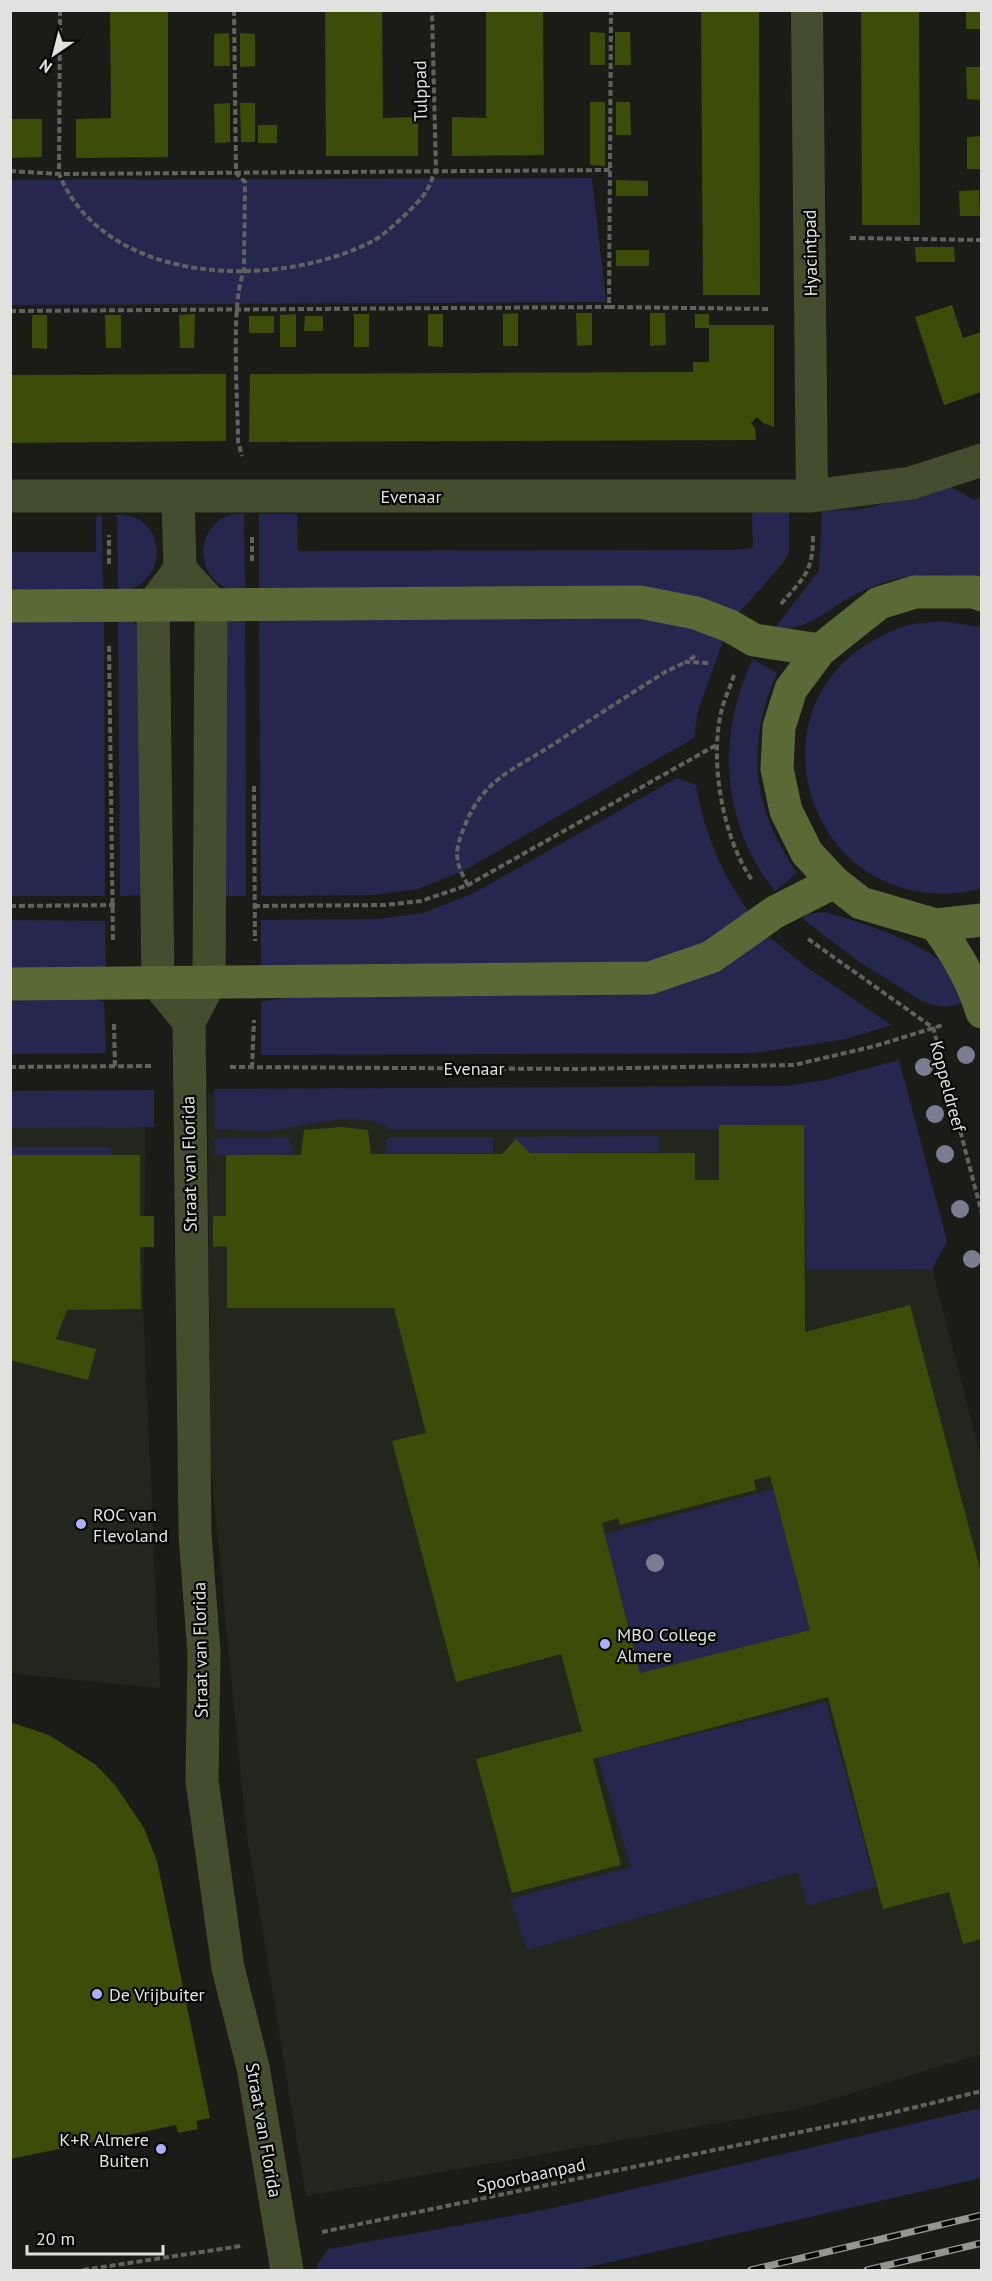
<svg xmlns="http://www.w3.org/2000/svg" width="992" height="2281" font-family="'PT Sans',sans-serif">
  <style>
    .built { fill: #23261d }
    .green { fill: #26274f }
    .building { fill: #3c4d0a; fill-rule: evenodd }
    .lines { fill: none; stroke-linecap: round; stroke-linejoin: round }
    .path { stroke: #61625e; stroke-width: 4; stroke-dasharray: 6 3; stroke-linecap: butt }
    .pedestrian { stroke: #444e2f; stroke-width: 32 }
    .minor { stroke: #444e2f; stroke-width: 33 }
    .secondary { stroke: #5a6a37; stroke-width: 33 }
    .rail-casing { stroke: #959693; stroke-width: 7 }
    .rail { stroke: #060705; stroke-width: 4.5; stroke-dasharray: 14; stroke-linecap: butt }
    .tree { fill: #7a7d92 }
    .poi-dot { fill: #a9b0fc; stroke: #060705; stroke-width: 2 }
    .labels { text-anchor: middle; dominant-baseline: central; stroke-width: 4.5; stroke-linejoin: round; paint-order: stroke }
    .street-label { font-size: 18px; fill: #e1e2df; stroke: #060705 }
    .poi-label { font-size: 18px; fill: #e1e2df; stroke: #060705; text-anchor: start }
  </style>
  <rect width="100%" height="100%" fill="#1b1c18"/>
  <path class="built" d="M146,1091L143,1308L160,1688L11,1673L10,1094Z
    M208,1093L888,1095L981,1459V2054L803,2108L306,2196L246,1830L210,1459Z"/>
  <path class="green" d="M592,178L606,302L11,305V180Z
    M950,486L974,500L981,498V579C936,571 896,573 854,595C827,609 808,632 775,628L819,570L822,511L863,509Z
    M752,512H789V552L784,562L737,615L259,591V514H297L298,551L738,550L753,548Z
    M232,514H244L245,591C198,594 187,528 232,514Z
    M99,515L102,518L103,592H11L10,552H96V518Z
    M117,515C170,513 170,589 118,591Z
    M104,617L105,896H11L10,618Z
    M118,617L133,620L139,630L140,895L120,896Z
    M245,617L246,896H225V625L228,621Z
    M259,617H646L696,628L723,641L698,711L694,738L463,871L418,889L373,895L261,896Z
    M940,621L982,627L981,889C805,929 732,689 900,628C912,623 928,623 940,621Z
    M753,659L777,673C745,747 752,806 797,873L775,891C721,825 716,733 753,659Z
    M677,778L696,785C704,832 721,873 749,912L721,936L670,963L261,970V920L379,919L423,913L474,893Z
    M825,912C855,920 921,942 941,962C953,974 959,987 966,1002L948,1007L931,1005L920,1000L858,961L804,920L805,914Z
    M10,920L105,921L106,971L11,972Z
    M767,935L805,966L891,1025L846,1039L755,1053L261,1055V1002L264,1001L299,996L642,993L720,969L737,959Z
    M10,998L96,999L104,1002L106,1053L11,1054Z
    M899,1060L947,1241L932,1269L806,1270L804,1124L719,1125V1129H390C364,1106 297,1129 266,1131C249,1131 231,1129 215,1129L214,1089L787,1086L825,1080Z
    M154,1090V1127L11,1128V1091Z
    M659,1136V1152L531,1153L514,1140L515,1137Z
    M288,1137L294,1154L215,1155V1138Z
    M388,1137H493V1153L384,1154Z
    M10,1147H111L112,1155H11Z
    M773,1489L810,1630L640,1673L605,1534Z
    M826,1702L876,1887L807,1906L798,1872L527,1950L510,1899L631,1867L598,1758Z
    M981,2108V2178L575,2270H318L317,2265L328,2249L544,2210Z"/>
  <path class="building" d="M110,10H168V157L76,158V119L111,118Z
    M325,10H382L383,118L418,117V156H326Z
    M486,10H543L544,155L452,156V117L486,118Z
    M701,10H759L760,295H703Z
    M861,10H919L920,225H862Z
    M966,10H981V29H966Z
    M590,32L605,33V65H590Z
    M615,32H630L631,65H615Z
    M229,33L230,66H214V34Z
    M240,33L255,34V66L240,67Z
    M966,67H981V100L967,99Z
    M590,102H605V166L590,165Z
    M616,102H630L631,135H616Z
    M230,103V142L215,143L214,104Z
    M240,103H255V142H241Z
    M10,119H42V157L10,158Z
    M258,125H277V143H258Z
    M981,136V169H967V137Z
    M616,180L648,181V196H616Z
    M979,190L980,216H960L959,191Z
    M915,247H954L955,262H916Z
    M616,250H649V266H616Z
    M952,305L963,338L981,332V392L944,405L915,317Z
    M518,313V346H503V314Z
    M576,313H592V345L577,346Z
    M650,313H665L666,345L650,346Z
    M195,314L194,348H180L179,315Z
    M296,314V347H280V315Z
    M354,314H369V347H354Z
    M428,314H443V347L428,346Z
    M695,314H709V325H774V427L763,423L757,417L751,423L755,428L756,440L249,442L250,374L693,372V362H709V328H695Z
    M32,315H47V349L32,348Z
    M105,315H121V348H106Z
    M249,316H274V333H249Z
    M305,316H323V331H304Z
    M226,374V441L10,443V375Z
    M719,1125H804L805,1332L910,1305L981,1573V1939L963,1944L949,1892L883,1909L828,1697L593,1759L621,1865L512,1893L476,1759L582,1731L561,1654L456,1682L392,1441L426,1433L394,1308H227V1246L213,1247V1216H226V1155H301L304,1130L342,1127L368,1130L371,1154H502L516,1139L530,1153H695V1180H719ZM770,1476L810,1630L640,1673L602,1523L618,1518L620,1525L756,1490L754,1480Z
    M10,1155H140V1216H154V1247H140L141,1309L67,1310L56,1339L96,1349L88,1380L10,1360Z
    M10,1722L49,1735L96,1765L115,1785L144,1828L157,1861L210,2118L196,2121L198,2129L178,2133L176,2125L10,2159Z"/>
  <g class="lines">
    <path class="path" d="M60,10L59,174C106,287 278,290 373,241C385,235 419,203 426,192C430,185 432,178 436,171L432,10
      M234,10L236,173L245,182L244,272C230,301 238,404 238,441L242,456
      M10,171L59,174L611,170
      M850,238L982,240
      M609,307L770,309
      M10,311L609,307L611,10
      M252,537V563
      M109,564V535
      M781,604C805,576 813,572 813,535
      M109,646L113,942
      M695,656L686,662L709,663
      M734,675C731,685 726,695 723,705C708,756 722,837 752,880
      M254,786L255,941
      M468,885C454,861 454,851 465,825C484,777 518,768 557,742C593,718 629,695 665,672L686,662
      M10,906L118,905
      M254,906L385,905L421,901L468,885L718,744
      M808,939L932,1027
      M114,1024L115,1067
      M933,1027L982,1214
      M10,1067L151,1066
      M230,1067L578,1069L794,1065L875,1046L943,1025
      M252,1068L254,1020
      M322,2232L887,2114L982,2091
      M83,2270L241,2246"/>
    <path class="pedestrian" d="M807,10L812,496"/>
    <path class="minor" d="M10,496H812L911,483L982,460
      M178,498L180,569
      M180,569L211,603L209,984L189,1022L158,984L153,605Z
      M189,1022L195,1534L204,1653L202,1781L228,1968L253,2067L287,2270"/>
    <path class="secondary" d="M982,595L974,592H915L879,603L820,650L791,689L779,727L777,769L786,811L807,853L834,882L861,903L936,925L982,920
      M10,606L640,602L696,613L730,626L754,640L820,650
      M936,925C956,953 972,979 982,1012
      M10,984L650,978L711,957L775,912L834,882"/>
    <g class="rail-casing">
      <path id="rail" d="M751,2270L982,2215
        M867,2270L982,2243"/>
    </g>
    <use href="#rail" class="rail"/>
  </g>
  <g class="tree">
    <circle cx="966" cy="1055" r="9"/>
    <circle cx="924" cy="1067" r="9"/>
    <circle cx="935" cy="1114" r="9"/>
    <circle cx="945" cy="1154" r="9"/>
    <circle cx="960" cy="1209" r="9"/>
    <circle cx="972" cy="1259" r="9"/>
    <circle cx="655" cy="1563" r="9"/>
  </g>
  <g class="poi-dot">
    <circle cx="81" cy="1524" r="6"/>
    <circle cx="605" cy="1644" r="6"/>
    <circle cx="97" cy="1994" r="6"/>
    <circle cx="161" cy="2149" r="6"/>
  </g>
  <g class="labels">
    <g class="street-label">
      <text transform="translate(420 91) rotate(-91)">Tulppad</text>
      <text transform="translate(810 253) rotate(-91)">Hyacintpad</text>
      <text x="411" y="496">Evenaar</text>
      <text x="474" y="1068">Evenaar</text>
      <text transform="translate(948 1086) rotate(75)">Koppeldreef</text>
      <text transform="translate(189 1164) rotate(-91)">Straat van Florida</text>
      <text transform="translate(200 1650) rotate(-91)">Straat van Florida</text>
      <text transform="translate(264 2130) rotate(80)">Straat van Florida</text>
      <text transform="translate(531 2175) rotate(-12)">Spoorbaanpad</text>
    </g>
    <g class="poi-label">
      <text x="93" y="1514">ROC van<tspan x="93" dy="21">Flevoland</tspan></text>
      <text x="617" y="1634">MBO College<tspan x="617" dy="21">Almere</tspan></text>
      <text x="109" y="1994">De Vrijbuiter</text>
      <text x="149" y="2139" text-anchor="end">K+R Almere<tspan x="149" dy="21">Buiten</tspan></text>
    </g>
  </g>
  <rect width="992" height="2281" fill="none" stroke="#e1e2df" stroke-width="24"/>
  <g transform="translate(54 54) rotate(215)" stroke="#060705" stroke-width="4.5" paint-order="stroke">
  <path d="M0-4.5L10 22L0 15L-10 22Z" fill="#e1e2df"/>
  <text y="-9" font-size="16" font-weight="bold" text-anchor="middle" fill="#e1e2df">N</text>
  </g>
  <path d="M27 2245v9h136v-9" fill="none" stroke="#e1e2df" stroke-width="3"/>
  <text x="36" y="2245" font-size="18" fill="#e1e2df" stroke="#060705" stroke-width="4.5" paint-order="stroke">20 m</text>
</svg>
